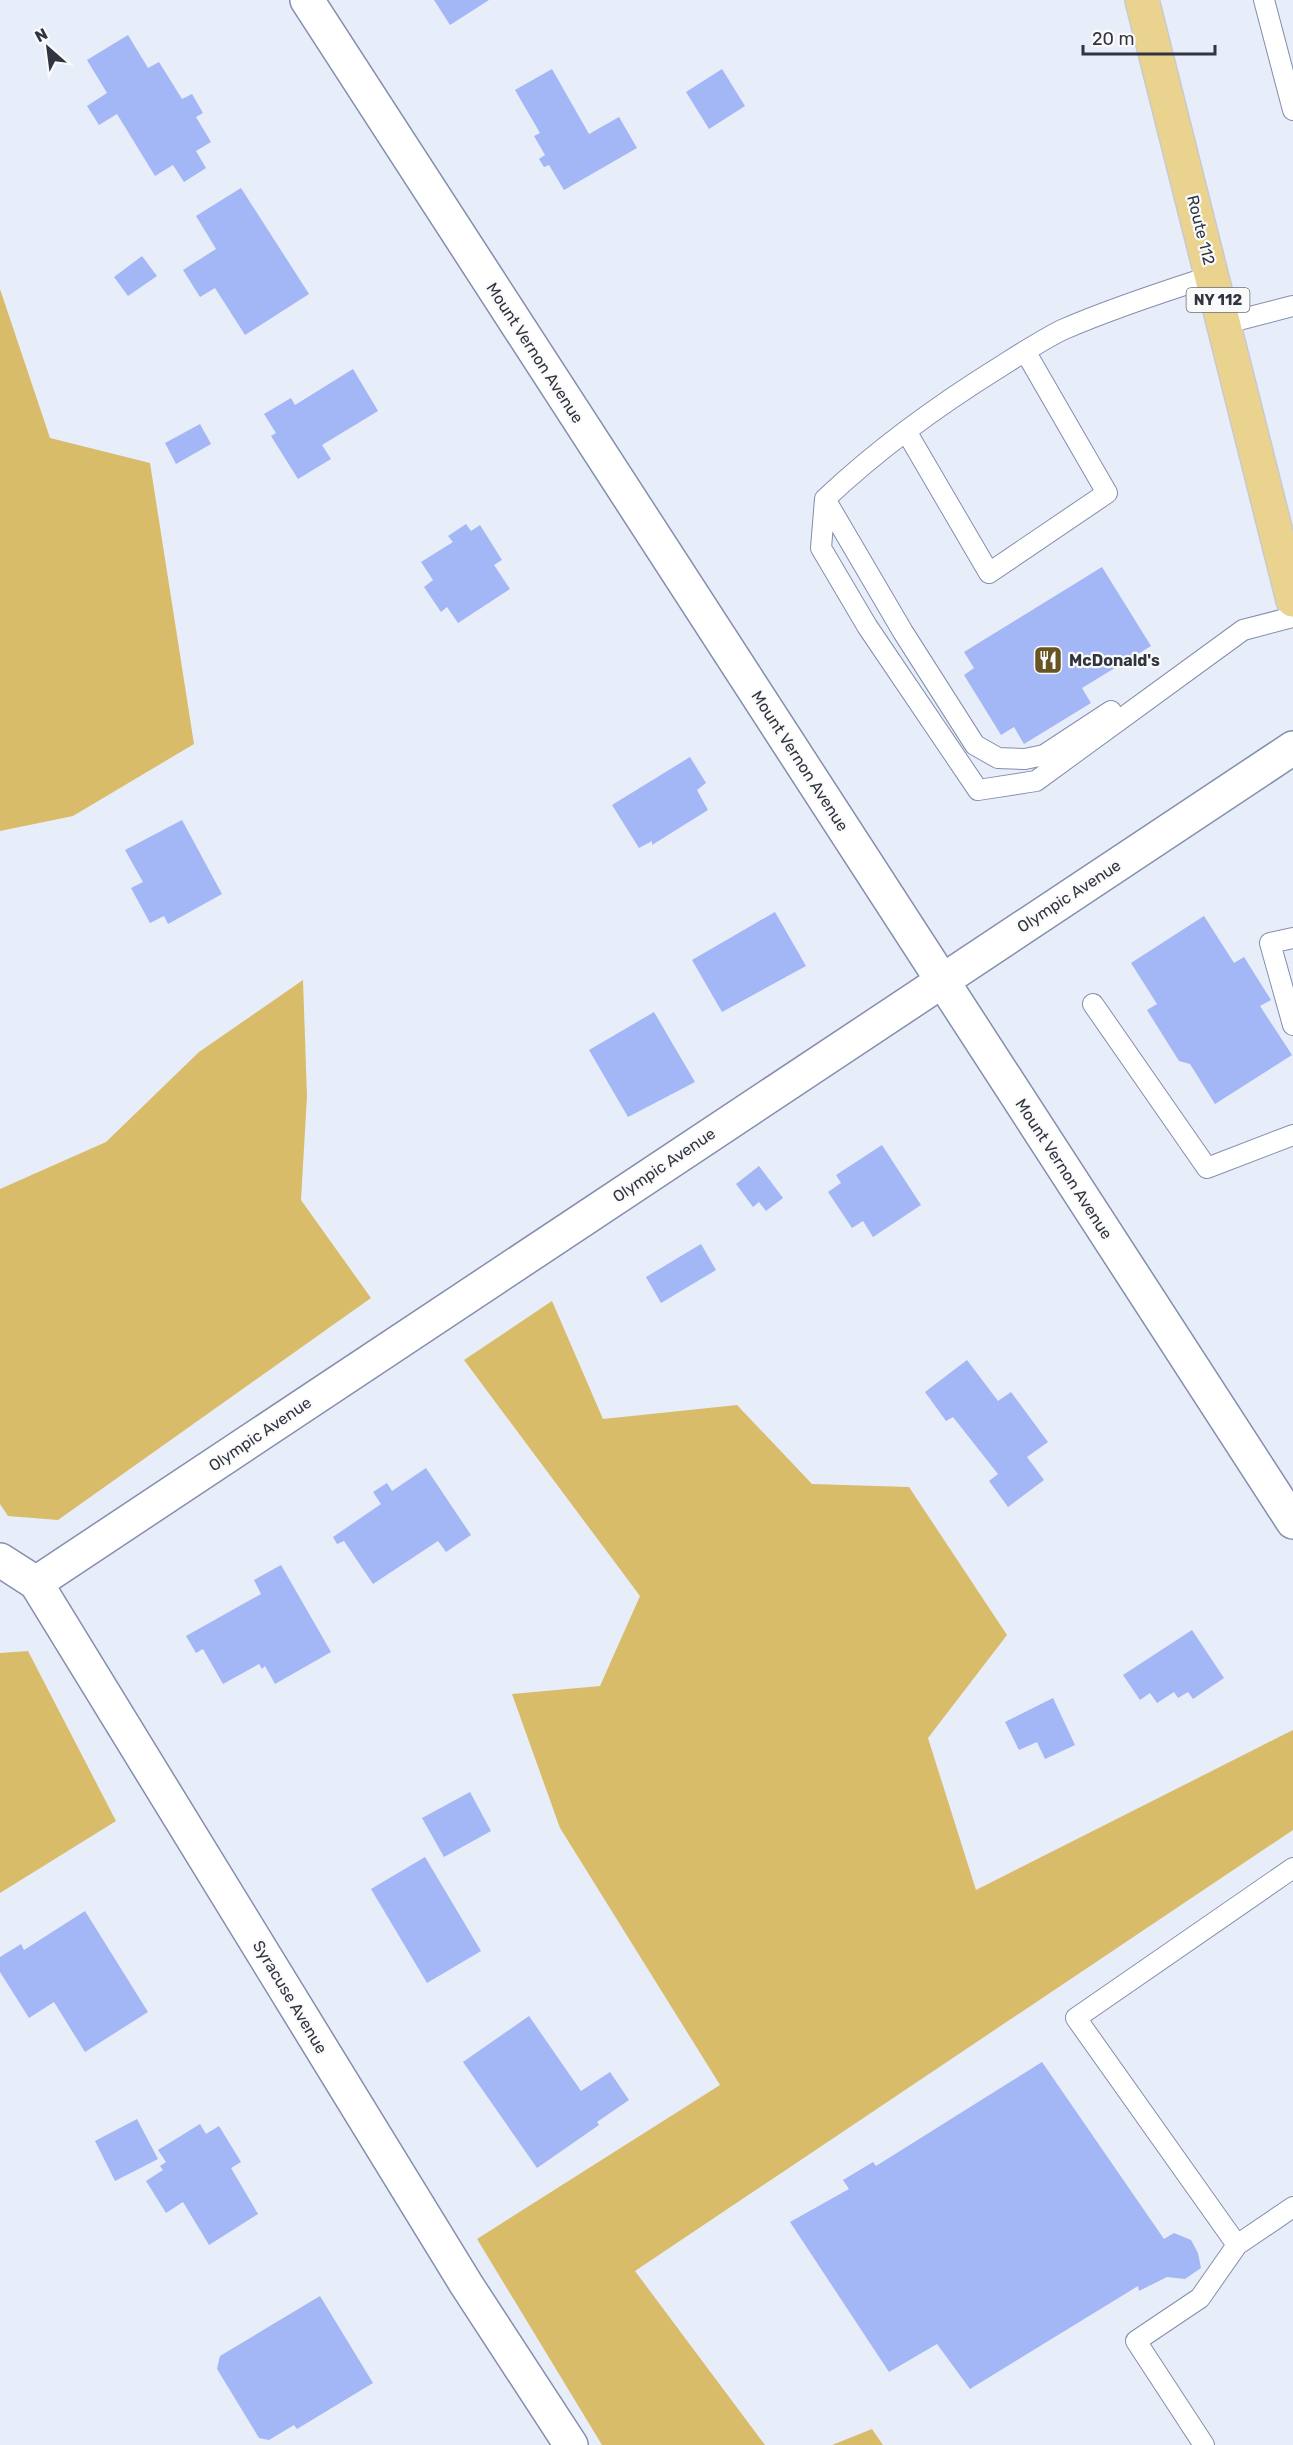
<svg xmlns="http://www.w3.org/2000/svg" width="1293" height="2445" font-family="Rubik,sans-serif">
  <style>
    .green { fill: #d9bc69 }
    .building { fill: #a3b6f5 }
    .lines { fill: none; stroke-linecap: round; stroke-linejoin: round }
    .lane-casing { stroke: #848ead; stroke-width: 22 }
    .street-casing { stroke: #848ead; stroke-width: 36 }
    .primary-casing { stroke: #c9cace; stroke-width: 36 }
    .lane { stroke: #fff; stroke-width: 20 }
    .street { stroke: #fff; stroke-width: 33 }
    .primary { stroke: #e9d38f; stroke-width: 33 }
    .labels { text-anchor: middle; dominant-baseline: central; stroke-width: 4.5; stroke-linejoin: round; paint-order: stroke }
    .shield { fill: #fafafa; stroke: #6d7079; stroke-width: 1.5 }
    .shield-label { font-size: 15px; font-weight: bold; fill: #313542 }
    .street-label { font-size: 16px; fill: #313542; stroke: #fafafa }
    .poi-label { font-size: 16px; font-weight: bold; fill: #313542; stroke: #fafafa; text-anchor: start }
  </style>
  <rect width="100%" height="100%" fill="#e8edfa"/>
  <path class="green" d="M0,289L50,438L150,463L194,744L73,816L0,831Z
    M303,980L307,1096L301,1200L371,1298L58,1520L8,1516L0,1504V1189L106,1142L199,1052Z
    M552,1301L603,1419L737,1405L812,1484L909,1487L1007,1635L928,1738L976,1890L1293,1730V1830L635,2271L765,2445H602L477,2239L720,2085L560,1828L512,1694L600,1686L640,1596L464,1360Z
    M28,1651L116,1821L0,1893V1653Z
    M872,2429L883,2445H832Z"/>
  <path class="building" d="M434,0H489L450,25Z
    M128,35L148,68L159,62L182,99L192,94L203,113L196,117L211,142L196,151L206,168L184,182L173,165L155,176L117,114L99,125L87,106L107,93L87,60Z
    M552,69L589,134L619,117L637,148L564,190L549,165L544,167L539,159L545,155L534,136L540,133L515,90Z
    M722,69L745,106L709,129L686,92Z
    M241,188L309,294L245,335L215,288L200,297L183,270L216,249L196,216Z
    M142,256L157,276L128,296L114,277Z
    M353,369L378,411L322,445L331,459L298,479L271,436L276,433L264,414L291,398L295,405Z
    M200,424L211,444L176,464L165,443Z
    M466,524L471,531L480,525L502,560L494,565L510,589L458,623L447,607L441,612L424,587L433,580L421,562L453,542L448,536Z
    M1102,567L1151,646L1082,688L1091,703L1024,744L1014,727L1001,735L964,675L974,668L964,652Z
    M690,757L706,783L697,790L708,810L652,845V841L639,848L612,805Z
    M182,820L222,894L168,924L164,916L150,923L131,888L143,882L125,850Z
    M775,912L806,966L722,1012L692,960Z
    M1204,916L1234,963L1244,957L1271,1000L1260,1006L1292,1055L1215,1104L1190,1064L1179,1061L1147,1010L1157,1004L1131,963Z
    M654,1012L695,1082L628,1117L589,1050Z
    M882,1145L921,1205L873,1237L863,1221L852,1228L828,1192L841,1183L836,1175Z
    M759,1166L783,1198L766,1211L759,1202L753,1207L736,1184Z
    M701,1244L716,1270L661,1303L646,1277Z
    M967,1360L998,1401L1011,1392L1048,1442L1027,1457L1044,1480L1008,1507L989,1481L998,1474L953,1417L946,1421L925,1392Z
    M426,1468L471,1535L446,1552L438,1541L373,1584L344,1541L337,1544L333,1537L381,1504L373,1492L387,1483L392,1491Z
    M281,1565L331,1652L275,1684L265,1666L262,1669L259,1664L223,1684L203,1649L196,1653L186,1636L261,1594L254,1580Z
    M1192,1630L1224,1678L1193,1699L1188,1692L1178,1698L1174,1692L1157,1703L1150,1693L1140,1700L1123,1675Z
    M1053,1698L1075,1745L1045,1759L1037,1742L1019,1750L1005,1722Z
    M470,1792L491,1831L444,1857L422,1818Z
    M425,1857L481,1951L427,1983L371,1889Z
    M85,1911L148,2012L85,2052L54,2002L29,2018L0,1972V1957L21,1944L24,1950Z
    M529,2016L581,2091L610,2072L629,2100L597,2122L599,2125L537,2168L463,2062Z
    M1042,2062L1164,2239L1174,2233L1191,2240L1198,2253L1201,2268L1185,2279L1167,2277L1139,2291L1138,2286L970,2389L937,2344L889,2372L790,2222L849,2189L843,2180L873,2162L876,2166Z
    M137,2119L158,2159L115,2181L95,2141Z
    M200,2124L206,2134L219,2126L241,2162L231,2168L258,2214L209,2245L183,2202L166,2213L146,2181L163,2170L160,2166L166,2162L158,2150Z
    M320,2296L373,2383L297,2429L294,2425L269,2440L259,2438L217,2369L220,2356Z"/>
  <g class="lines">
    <g class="lane-casing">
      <path id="lane" d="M1264,0L1293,110
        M1212,276C1162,292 1110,309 1062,330C1042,340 1022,353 1003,365C940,404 879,448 825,499L821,548L867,626L978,790L1036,781L1243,630L1293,617
        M1223,324L1293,306
        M906,431L989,573L1107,493L1025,351
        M825,499L903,632L975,745L998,758L1025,759L1044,755L1111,711
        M1293,938L1270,943L1293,1025
        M1093,1004L1207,1168L1293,1135
        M1237,2245L1076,2018L1293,1868
        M1204,2445L1136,2341L1200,2298L1237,2245L1293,2207"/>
    </g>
    <g class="street-casing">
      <path id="street" d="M307,0L1293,1522
        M0,1560L36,1583L466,2284L571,2445
        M36,1583L1293,748"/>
    </g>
    <g class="primary-casing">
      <path id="primary" d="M1142,0L1293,600"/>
    </g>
    <use href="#lane" class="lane"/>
    <use href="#street" class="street"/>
    <use href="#primary" class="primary"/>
  </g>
  <defs>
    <g id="restaurant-square" transform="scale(1.5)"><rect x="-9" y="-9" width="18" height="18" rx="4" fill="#675624" stroke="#fafafa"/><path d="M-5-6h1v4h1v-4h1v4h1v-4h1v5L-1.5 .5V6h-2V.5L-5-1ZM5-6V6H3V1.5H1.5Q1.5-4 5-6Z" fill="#fff"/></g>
  </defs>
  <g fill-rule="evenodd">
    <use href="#restaurant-square" x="1048" y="660"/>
  </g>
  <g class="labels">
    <rect class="shield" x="1186.5" y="288" width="63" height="24" rx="4.5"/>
    <g class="shield-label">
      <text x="1218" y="300">NY 112</text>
    </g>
    <g class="street-label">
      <text transform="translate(1201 230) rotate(76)">Route 112</text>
      <text transform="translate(535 353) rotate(57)">Mount Vernon Avenue</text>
      <text transform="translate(800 761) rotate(57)">Mount Vernon Avenue</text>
      <text transform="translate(1069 896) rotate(-33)">Olympic Avenue</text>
      <text transform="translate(664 1165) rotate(-34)">Olympic Avenue</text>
      <text transform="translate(1064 1169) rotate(57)">Mount Vernon Avenue</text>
      <text transform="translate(260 1434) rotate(-34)">Olympic Avenue</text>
      <text transform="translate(290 1997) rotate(59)">Syracuse Avenue</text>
    </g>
    <g class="poi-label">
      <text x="1069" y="660">McDonald's</text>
    </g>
  </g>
  <g transform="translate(48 48) rotate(332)" stroke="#fafafa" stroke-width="4.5" paint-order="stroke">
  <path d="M0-4.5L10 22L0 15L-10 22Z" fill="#313542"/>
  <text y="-9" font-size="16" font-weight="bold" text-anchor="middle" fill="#313542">N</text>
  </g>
  <path d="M1083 45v9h132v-9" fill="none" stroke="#313542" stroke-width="3"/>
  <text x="1092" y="45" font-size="18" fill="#313542" stroke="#fafafa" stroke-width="4.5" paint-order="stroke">20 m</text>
</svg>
